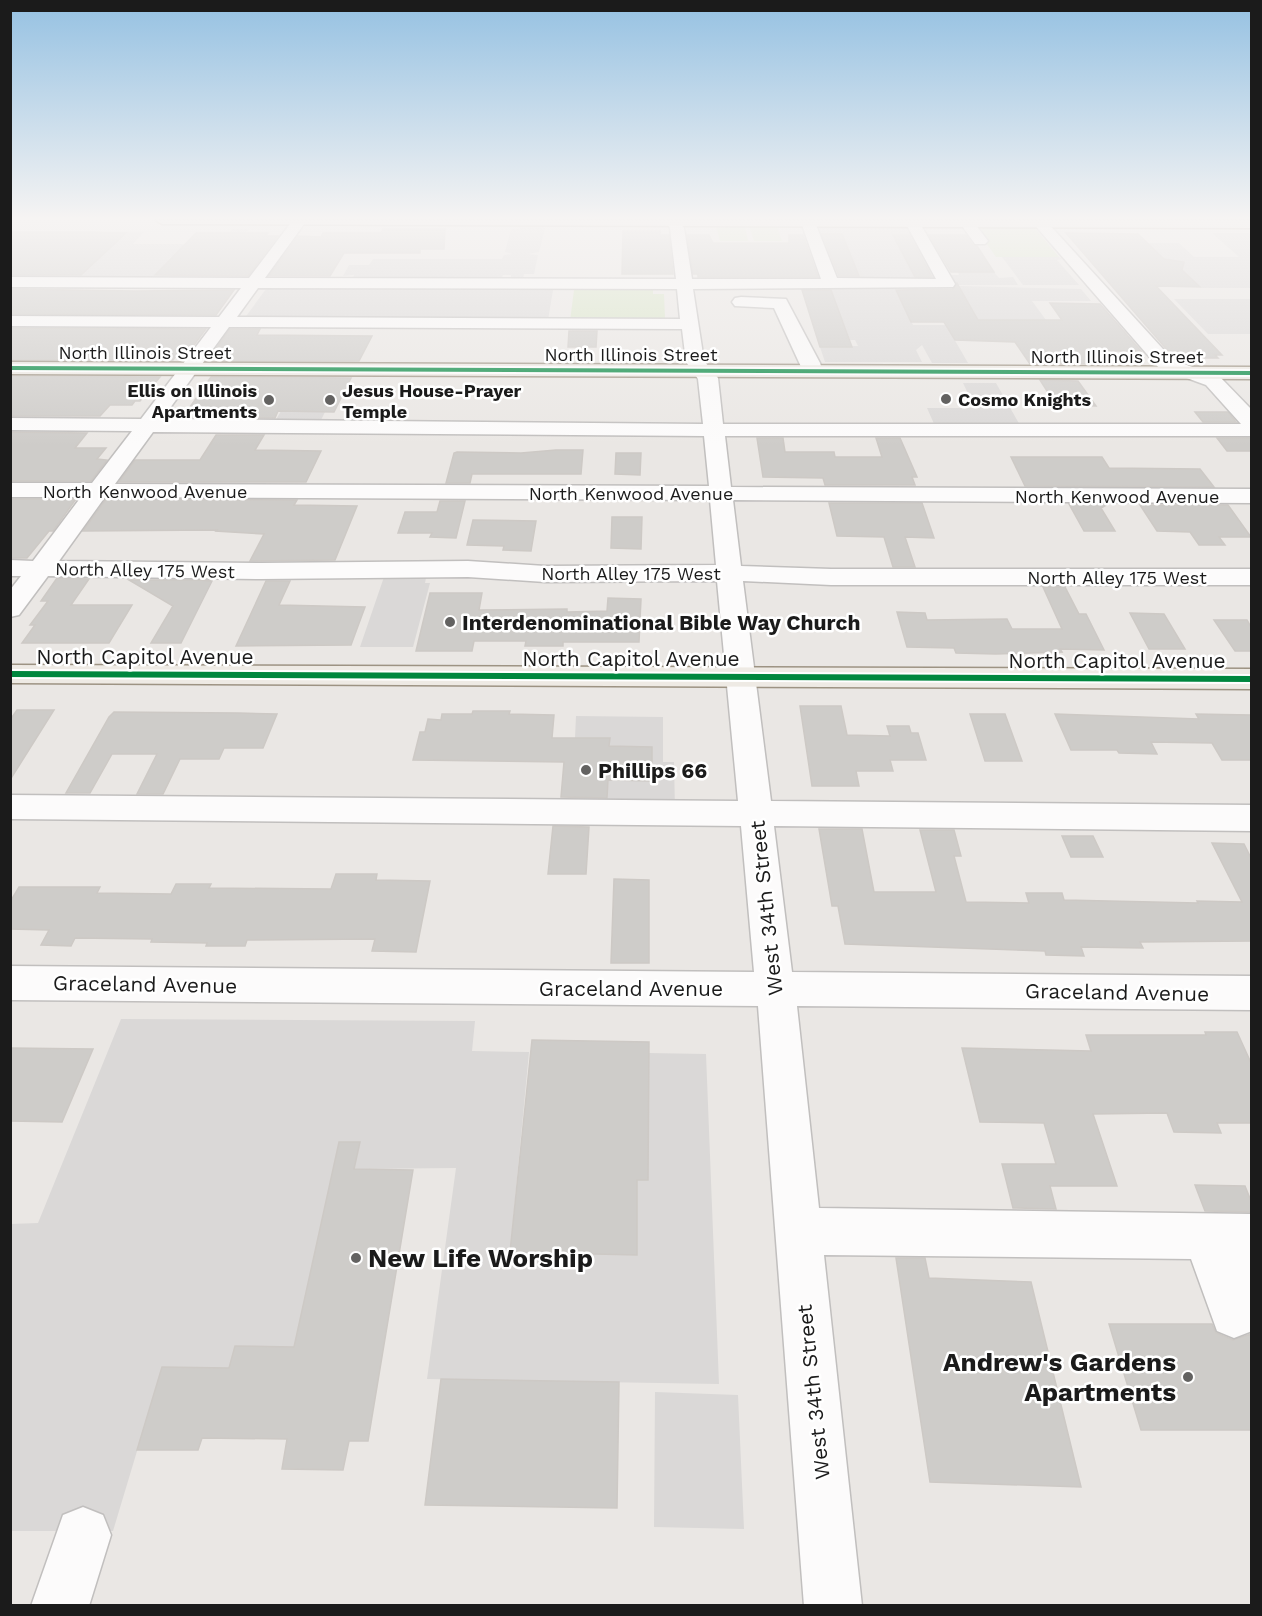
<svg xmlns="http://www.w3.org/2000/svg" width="1262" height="1616" font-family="'Work Sans',sans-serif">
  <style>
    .residential { fill: #d9d7d5 }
    .grass { fill: #d7e4c5 }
    .parking { fill: #dad8d7 }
    .building { fill: #ceccc9; stroke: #cdc9c5; stroke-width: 1.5 }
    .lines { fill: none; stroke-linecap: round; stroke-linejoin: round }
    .minor-casing { stroke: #c1bfbe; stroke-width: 3 }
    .major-casing { stroke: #9d9383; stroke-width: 3 }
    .minor { fill: #fcfbfb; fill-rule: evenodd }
    .major { fill: #eeeae4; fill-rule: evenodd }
    .cycleway-casing { stroke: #fff; stroke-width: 4 }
    .cycleway { fill: #00873e; fill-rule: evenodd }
    .poi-dot { fill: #636261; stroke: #fff; stroke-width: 2 }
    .labels { text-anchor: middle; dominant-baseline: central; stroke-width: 5; stroke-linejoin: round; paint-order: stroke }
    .far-street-label { font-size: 18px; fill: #1b1b1b; stroke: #fff }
    .far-poi-label { font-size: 18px; font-weight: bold; fill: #1b1b1b; stroke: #fff; text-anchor: start }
    .poi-label { font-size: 21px; font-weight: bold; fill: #1b1b1b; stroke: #fff; text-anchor: start }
    .street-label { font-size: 21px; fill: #1b1b1b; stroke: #fff }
    .near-poi-label { font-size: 26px; font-weight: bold; fill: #1b1b1b; stroke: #fff; text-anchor: start }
  </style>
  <rect width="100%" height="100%" fill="#eae7e4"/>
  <path class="residential" d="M812,226H911L943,281H833Z"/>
  <path class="grass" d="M716,226H745L748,241H720Z
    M749,226H777L782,241H754Z
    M974,226H1033L1059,257H996Z
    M574,290H653V294H664L665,318H655V322L570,321Z"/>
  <path class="parking" d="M521,226L545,228L539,252L528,254L538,255L534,274H524L523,278H511V275H503L502,278H353L354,275L343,276L349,265H369L373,259H502L504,255L513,254L505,252L511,229H520Z
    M232,229H249L227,256H172L152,278L79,277L127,232H144L133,244H219Z
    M1212,233H1249L1251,236V288H1202L1182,270L1183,267L1169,259H1164L1148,243H1179L1194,257H1239Z
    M846,238H892L915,280H865Z
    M1002,257H1059L1062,259L1057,260L1079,285H1023Z
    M958,272H994L999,278L1013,277L1018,285H953L947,275H959Z
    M959,286L1081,289L1091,301H1032L1046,320H978Z
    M801,287H894L913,325H946L968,363H932L922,345L916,350L922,362H825L820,347L858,346L855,340H850L841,316H810Z
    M266,289L553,290L548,320L244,319Z
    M1174,299H1251V334H1208Z
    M963,383H996L1021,427L935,426L927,408H975Z
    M294,389L325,412L319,424L274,423Z
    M384,577L426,578L425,583H430L413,647H360Z
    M576,716L663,717V762H674L675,811L607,810L610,739L575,738Z
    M121,1019L475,1021L472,1051L529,1052L510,1252L636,1254L637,1180L648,1179V1053L706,1054L719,1384L427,1379L456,1168L354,1169L360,1143L339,1142L294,1347L235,1346L229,1368H162L113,1531H11V1224L38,1223Z
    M655,1392L738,1395L744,1529L654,1527Z"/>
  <path class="building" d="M383,229H445L444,249H420V253H344L330,276H269L298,236L321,237L323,233H381Z
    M623,231H660V235H669L673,274H622Z
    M10,232H86L126,233L81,275H10Z
    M196,233H268L265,236H278L248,276L155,275Z
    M1066,233L1138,234L1164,259L1184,262L1182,270L1200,287L1156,286L1222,355H1215L1218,358H1177L1168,351Z
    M822,234H842L859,276H839Z
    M687,235H709L713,243H789V235H803L818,277H698V274H693Z
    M893,235H909L932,277H915Z
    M929,235H966L973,245L977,246L994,272H951Z
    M957,283L978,320H1062L1050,303L1100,304L1141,351H1111L1121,363L1030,364L1015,342L955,340L944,322H911L896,290L953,289Z
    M10,289L135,291L234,290L216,315L10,314Z
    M802,290H831L852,347H820Z
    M10,328L206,329L185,357H175L173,360H10Z
    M230,329H260L257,335L372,336L359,361H223L225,357H210Z
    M569,331H597L596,347H568Z
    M10,376L160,377L140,401H135L132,405H110L100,416H10Z
    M211,377L351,378L334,412L278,411L275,418L183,417Z
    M1040,380L1078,381L1096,406L1056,405Z
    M1195,412H1228L1236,422H1203Z
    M10,432L87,433L75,448H106L97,459L107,460L91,481H10Z
    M216,435H264L255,450L321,451L306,482H119L135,460H200Z
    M757,438H783L785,452H834L835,457H882L876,438H900L917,477H912L915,485H825L823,478L763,477Z
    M1217,438H1251V451H1227Z
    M556,450H583L581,474H472L470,483H446L454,453L457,452L521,453Z
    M616,453H641L640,475L615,474Z
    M1011,457H1102L1109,468L1200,469L1214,487L1025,486Z
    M10,499H76L53,531H49L27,558H10Z
    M106,499L297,500L294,505L357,506L335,560L250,561L264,534L216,531L217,530L83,531Z
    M440,501H465L456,538L430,537L432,533H398L405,512H437Z
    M829,503H922L934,538L905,537L915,567H893L884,537L837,536Z
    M1069,504H1108L1101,508L1115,531H1084Z
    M1140,505H1228L1251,537H1219L1225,545H1199L1190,532L1157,531Z
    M612,517H642L641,549L611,548Z
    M473,520L536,521L531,551L503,550L504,546L467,545Z
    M57,578L89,579L71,605H132L109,643H22L35,625H30L48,601H41Z
    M129,580H198L212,581L181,643H151L173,606Z
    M266,581H290L279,605L365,607L351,645L236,646Z
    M1043,587H1065L1079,614H1086L1104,650L1060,649L1062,652L996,654L956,653L954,648L907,647L897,612L925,613L927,620L1007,619L1012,629H1062Z
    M430,593H482L479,610L567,609V612L607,611L608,598L641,599L639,642H563V646H525L526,641H474L472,651H416Z
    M1130,613L1164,614L1185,649H1149Z
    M1214,620H1247L1251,627V651H1235Z
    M800,706H841L847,735L890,736L887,726H909L911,733H918L926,760H890L893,771H856L859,786H812Z
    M17,710H54L10,780V720Z
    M473,711H510L509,714L554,715L552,738H610L609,746L652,747V781L608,780L607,798L561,797L564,762L413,760L420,732H425L428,719L441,720L442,714H472Z
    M114,712L239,713L277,714L263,748H224L219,759H180L163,794H137L157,754H112L90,793H66L109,717Z
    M970,714H1005L1022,761H985Z
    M1055,714L1199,719L1196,714L1251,715V760H1222L1212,743L1151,742L1157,754L1119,753L1117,750H1071Z
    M553,826L589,827L586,874H548Z
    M819,829H862L874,892H936L920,830H954L961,856H954L966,902L1029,903L1026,893H1062L1064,900L1198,903L1197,901L1242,902L1212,843L1244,844L1251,858V941L1140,942L1143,948L1081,947L1084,956L1046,955L1045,951L845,944L838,906H832Z
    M1062,836H1093L1103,857H1071Z
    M336,874H377L376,880L430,881L416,952L372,951L375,939L247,940L245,946H206L207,943L151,942L152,939L75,938L71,946L41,945L49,930L10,929V902L19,887H100L97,893L171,894L176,884H211L209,888L331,889Z
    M614,879L649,880V963H611Z
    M1205,1032H1237L1251,1063V1123H1217L1221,1133L1174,1132L1167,1113L1093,1114L1117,1186H1050L1056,1209L1013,1208L1002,1164H1056L1044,1123L980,1122L962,1048L1091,1051L1086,1035H1206Z
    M532,1040L649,1042L648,1180H637V1255L510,1252Z
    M10,1048L93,1049L62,1122L10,1121Z
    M339,1142H360L354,1169L413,1170L368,1441H349L343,1470L282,1469L287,1439L202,1438L198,1450H137L162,1367L229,1368L235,1346L294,1347Z
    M1195,1185L1245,1186L1251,1201V1212L1205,1211Z
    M896,1258H925L929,1278L1031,1282L1081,1487L930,1482Z
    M1109,1324H1212L1216,1333L1233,1340L1251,1334V1430H1141Z
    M441,1379L619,1382L617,1508L425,1505Z"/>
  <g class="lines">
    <g class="minor-casing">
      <path id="minor" d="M293,220H307L265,278L676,279L670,228L664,220H678L684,228L692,279H821L801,222L802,220H814L837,278L936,279L905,222L906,220H918L955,284L953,287L693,289L704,361L718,378L723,424H1241L1206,385L1159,368L1033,223L1035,220H1045L1173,360L1220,377L1252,410V436H725L731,487L1252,489V503L733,500L741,566L831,569H1252V585H831L743,581L771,801L1252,805V831L774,826L792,972L1252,976V1010L797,1006L819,1208L1252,1214V1331L1234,1338L1217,1331L1191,1259L824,1255L862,1606H804L758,1006L10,1000V966L754,972L741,826L10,819V795L738,801L717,581L545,582L468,577L261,579L48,576L19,615L10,617V590L21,576H10V560L33,561L81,497H10V483H92L132,431L10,430V418L141,419L211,327L10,326V316L219,317L241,288L10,287V277L249,278ZM258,288L677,289L680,319L237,317ZM229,327L682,329L686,362L698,379L703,424L162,419ZM153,432L704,436L709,486L115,484ZM105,497L710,500L716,565L545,566L468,561L261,563L59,561Z
        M962,220H972L988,241L985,244H975L960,223Z
        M741,297L786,299L820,363L823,371L820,375H806L803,371L774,308L735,306L732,302L735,298Z
        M83,1507L103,1515L111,1535L89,1606H31L63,1515Z"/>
    </g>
    <g class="major-casing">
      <path id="major" d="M155,220H1252V228L162,224Z
        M10,362L1252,367V379L10,374Z
        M10,665L1252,669V689L10,683Z"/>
    </g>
    <use href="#minor" class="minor"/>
    <use href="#major" class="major"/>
    <g class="cycleway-casing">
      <path id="cycleway" d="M10,366L1252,371V375L10,370Z
        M10,671L1252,676V682L10,677Z"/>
    </g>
    <use href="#cycleway" class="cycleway"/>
  </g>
  <linearGradient id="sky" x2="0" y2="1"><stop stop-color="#95c1e2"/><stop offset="0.49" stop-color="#f6f4f3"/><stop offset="1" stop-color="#f6f4f3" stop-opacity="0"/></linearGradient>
  <rect width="1262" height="446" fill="url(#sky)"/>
  <g class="poi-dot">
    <circle cx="946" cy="399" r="6"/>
    <circle cx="269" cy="400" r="6"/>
    <circle cx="330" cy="400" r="6"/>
    <circle cx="450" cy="622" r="6"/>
    <circle cx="586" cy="770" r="6"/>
    <circle cx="356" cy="1258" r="6"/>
    <circle cx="1188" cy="1377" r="6"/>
  </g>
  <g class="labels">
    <g class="far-street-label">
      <text x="145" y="352">North Illinois Street</text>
      <text x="631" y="354">North Illinois Street</text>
      <text x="1117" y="356">North Illinois Street</text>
      <text x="145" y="491">North Kenwood Avenue</text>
      <text x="631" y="493">North Kenwood Avenue</text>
      <text x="1117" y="496">North Kenwood Avenue</text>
      <text transform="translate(145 570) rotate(1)">North Alley 175 West</text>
      <text x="631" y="573">North Alley 175 West</text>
      <text x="1117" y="577">North Alley 175 West</text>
    </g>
    <g class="far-poi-label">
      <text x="257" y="390" text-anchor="end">Ellis on Illinois<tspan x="257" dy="21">Apartments</tspan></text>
      <text x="342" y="390">Jesus House-Prayer<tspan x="342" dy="21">Temple</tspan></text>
      <text x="958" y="399">Cosmo Knights</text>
    </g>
    <g class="poi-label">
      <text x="462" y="622">Interdenominational Bible Way Church</text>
      <text x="598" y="770">Phillips 66</text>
    </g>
    <g class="street-label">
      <text x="145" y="656">North Capitol Avenue</text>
      <text x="631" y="658">North Capitol Avenue</text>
      <text x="1117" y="660">North Capitol Avenue</text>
      <text transform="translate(766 908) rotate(-96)">West 34th Street</text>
      <text transform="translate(145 984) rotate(1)">Graceland Avenue</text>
      <text x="631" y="988">Graceland Avenue</text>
      <text transform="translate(1117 992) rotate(1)">Graceland Avenue</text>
      <text transform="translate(813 1392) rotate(-96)">West 34th Street</text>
    </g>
    <g class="near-poi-label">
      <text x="368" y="1258">New Life Worship</text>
      <text x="1176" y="1362" text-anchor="end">Andrew's Gardens<tspan x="1176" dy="30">Apartments</tspan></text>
    </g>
  </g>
  <rect width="1262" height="1616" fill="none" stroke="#1b1b1b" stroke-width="24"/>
</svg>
